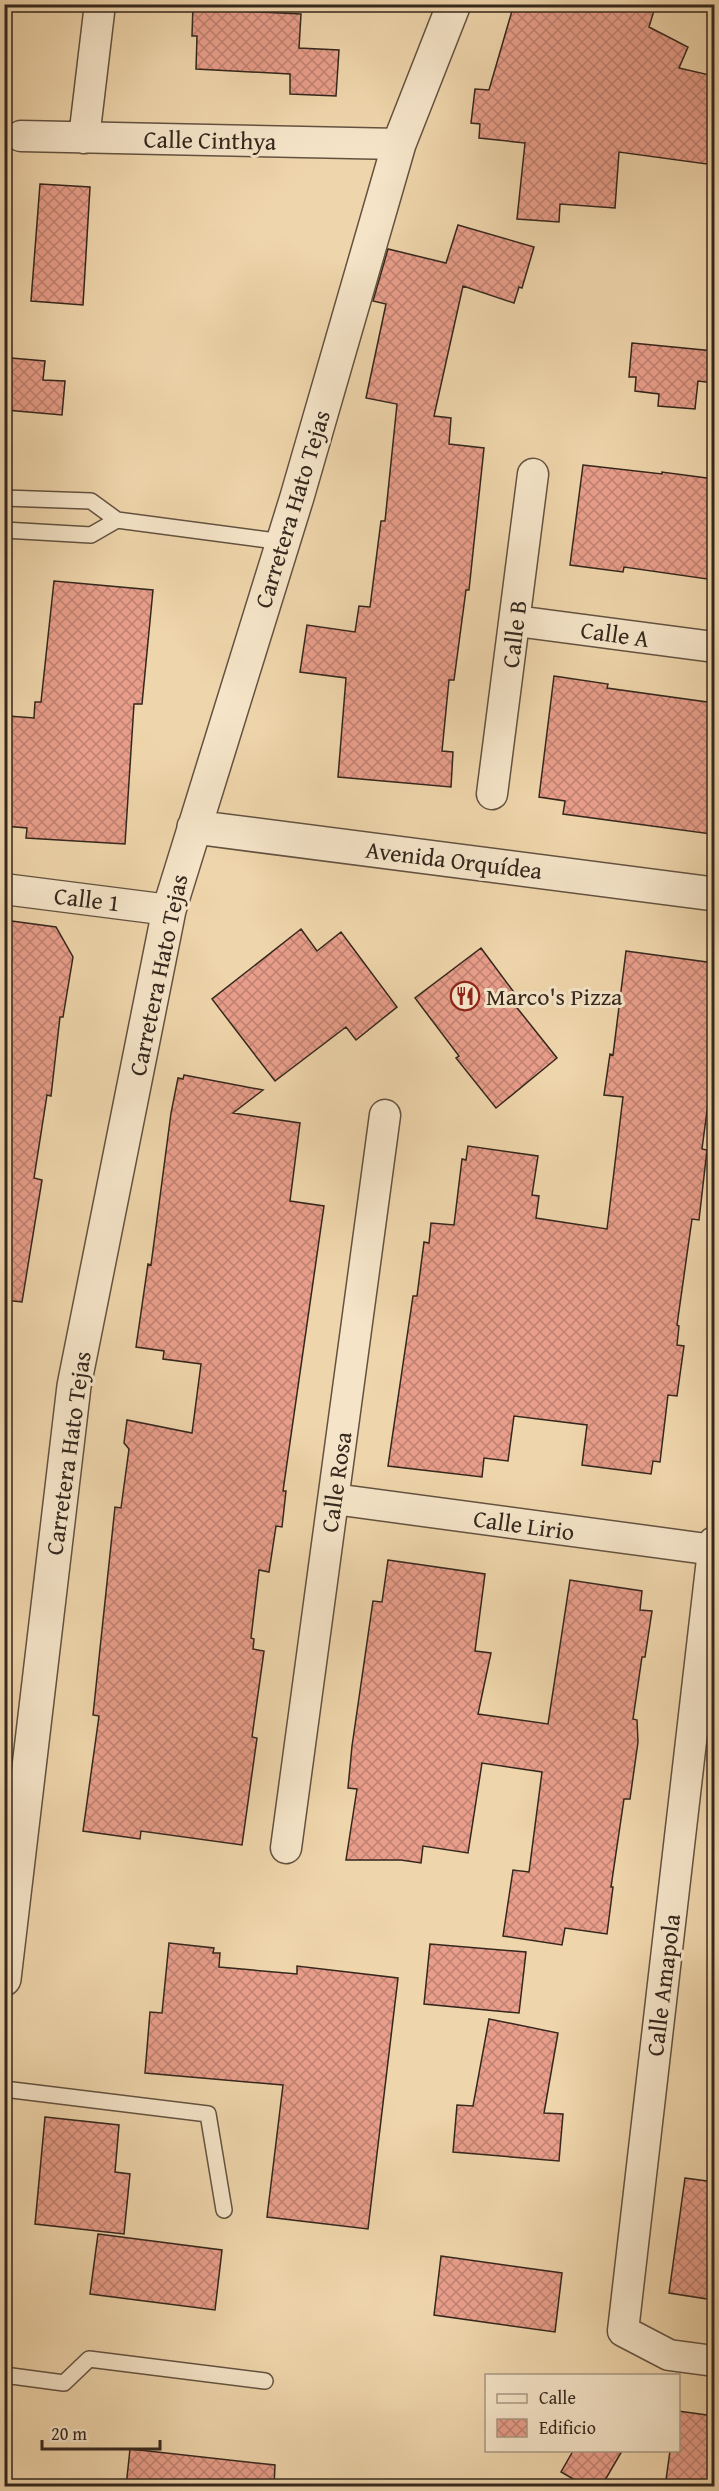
<svg xmlns="http://www.w3.org/2000/svg" width="719" height="2491" font-family="'Gentium Book Plus',serif">
  <style>
    .building { fill: url(#building-cross-hatch); stroke: #34271d; stroke-width: 1.5 }
    .lines { fill: none; stroke-linecap: round; stroke-linejoin: round }
    .service-casing { stroke: #635240; stroke-width: 18 }
    .minor-casing { stroke: #635240; stroke-width: 33 }
    .tertiary-casing { stroke: #635240; stroke-width: 36 }
    .service { stroke: #f5e4c8; stroke-width: 15 }
    .minor { stroke: #f5e4c8; stroke-width: 30 }
    .tertiary { stroke: #f5e4c8; stroke-width: 33 }
    .labels { text-anchor: middle; dominant-baseline: central; stroke-width: 6; stroke-linejoin: round; paint-order: stroke }
    .street-label { font-size: 24px; fill: #34271d; stroke: #f5e4c8 }
    .poi-label { font-size: 24px; fill: #34271d; stroke: #f5e4c8; text-anchor: start }
  </style>
  <defs>
    <pattern id="building-cross-hatch" width="8" height="8" patternUnits="userSpaceOnUse" patternTransform="scale(1.5)"><rect width="8" height="8" fill="#e99e8b"/><path d="M0 0l8 8M0 8l8-8" fill="none" stroke="#be8171"/></pattern>
  </defs>
  <rect width="100%" height="100%" fill="#efd5ab"/>
  <filter id="stains"><feTurbulence type="fractalNoise" baseFrequency=".00333" numOctaves="4"/><feColorMatrix values="0 0 0 0 .2 0 0 0 0 .09 0 0 0 0 .02 0 0 0 .5 -.17"/></filter>
  <radialGradient id="worn" r=".72"><stop offset=".6" stop-color="#630" stop-opacity="0"/><stop offset="1" stop-color="#630" stop-opacity=".3"/></radialGradient>
  <path class="building" d="M193,4H238L237,11L301,14L299,48L339,50L336,96L290,94V74L196,69L197,36H192Z
    M514,4H656L649,27L688,47L679,68L714,76V165L619,152L615,208L560,204L559,222L517,219L525,143L479,138L480,124L471,123L475,89L489,90Z
    M40,184L90,187L83,305L31,301Z
    M458,225L534,247L522,288L519,287L514,303L463,286L434,416L451,418L449,444L484,448L469,590H466L454,680H449L442,751L453,752L451,787L338,777L346,678L300,672L307,625L355,632L359,606L370,607L381,521H385L397,404L366,398L386,304L373,301L388,249L446,263Z
    M632,343L714,351V383L698,381L695,409L658,406L659,394L635,391L636,377H629Z
    M11,358L45,361L43,380L65,381L62,415L6,410Z
    M583,465L662,474V472L714,479V580L624,567L623,572L570,565Z
    M54,581L153,590L142,704H134L125,844L26,838L27,828L4,826V734H7L9,716L34,718L35,702H41Z
    M554,676L608,684L607,688L714,703V807L711,834L563,814L565,801L539,797Z
    M4,920L56,927L73,957L63,1017H60L51,1096L47,1095L34,1178L42,1180L22,1302L4,1300Z
    M301,929L317,951L341,932L397,1007L356,1040L346,1027L275,1081L212,999Z
    M481,948L519,999L514,1004L557,1058L496,1108L456,1058L459,1056L415,998Z
    M626,951L714,963V1058L702,1149L707,1150L699,1220L692,1219L677,1325L679,1326L677,1345L684,1346L677,1396L668,1395L660,1462L653,1461L651,1474L582,1465L587,1425L514,1416L508,1461L484,1458L482,1477L388,1466L413,1296H417L424,1242L429,1243L431,1223L454,1225L462,1159L466,1160L468,1146L538,1156L532,1195L539,1196L536,1218L607,1229L623,1097L604,1095L610,1054L613,1055Z
    M184,1075L263,1090L233,1113L300,1123L290,1201L324,1206L283,1491H286L282,1527L276,1526L269,1572L259,1570L251,1638L254,1639L253,1649L264,1651L252,1737L257,1738L242,1845L141,1831L140,1839L83,1831L99,1716L93,1715L115,1507L121,1508L129,1449L124,1443L127,1420L192,1433L201,1364L163,1359L164,1351L136,1347L148,1264L151,1265L171,1113L178,1078L183,1079Z
    M388,1560L485,1574L475,1651L491,1653L478,1714L548,1724L570,1580L642,1591L640,1610L652,1611L645,1657H642L633,1719L637,1720L638,1742L630,1799H624L611,1887H613L607,1934L565,1928L562,1945L503,1936L513,1870L529,1872L542,1772L482,1763L468,1853L423,1846L421,1863L401,1860H346L357,1789L348,1788L352,1746L373,1601L382,1602Z
    M169,1943L214,1948L213,1953H220L219,1967L297,1974V1966L398,1978L368,2229L267,2217L283,2085L145,2073L150,2012L162,2013Z
    M430,1944L526,1952L519,2013L424,2004Z
    M489,2019L558,2033L544,2113L563,2114L559,2161L453,2152L457,2105L473,2106Z
    M45,2117L119,2125L115,2172L130,2174L124,2234L35,2224Z
    M685,2178L714,2182V2300L669,2293Z
    M98,2234L222,2250L215,2310L90,2294Z
    M441,2256L562,2273L555,2332L434,2315Z
    M678,2411L714,2416V2487H665L670,2451H678Z
    M130,2449L275,2465L274,2487H126Z
    M573,2451H622L601,2487H587L561,2472Z"/>
  <g class="lines">
    <g class="service-casing">
      <path id="service" d="M4,498L91,501L117,520L283,542
        M4,530L91,535L117,520
        M4,2089L208,2114L224,2210
        M4,2375L64,2383L89,2359L265,2381"/>
    </g>
    <g class="minor-casing">
      <path id="minor" d="M21,136L399,144
        M84,138L100,4
        M516,621L714,647
        M492,794L533,474
        M4,889L169,910
        M334,1499L714,1550
        M714,1542L623,2331L669,2355L714,2361
        M286,1848L385,1115"/>
    </g>
    <g class="tertiary-casing">
      <path id="tertiary" d="M194,827L714,894
        M4,1979L74,1386L169,910L297,497L399,144L454,4"/>
    </g>
    <use href="#service" class="service"/>
    <use href="#minor" class="minor"/>
    <use href="#tertiary" class="tertiary"/>
  </g>
  <defs>
    <g id="restaurant-ring" transform="scale(1.5)"><circle r="9.5" fill="#f5e4c8" stroke="#8f2418" stroke-width="1.5"/><path d="M-5-6h1v4h1v-4h1v4h1v-4h1v5L-1.5 .5V6h-2V.5L-5-1ZM5-6V6H3V1.5H1.5Q1.5-4 5-6Z" fill="#8f2418"/></g>
  </defs>
  <g fill-rule="evenodd">
    <use href="#restaurant-ring" x="465" y="996"/>
  </g>
  <g class="labels">
    <g class="street-label">
      <text transform="translate(210 140) rotate(1)">Calle Cinthya</text>
      <text transform="translate(292 509) rotate(-73)">Carretera Hato Tejas</text>
      <text transform="translate(514 634) rotate(-83)">Calle B</text>
      <text transform="translate(615 634) rotate(8)">Calle A</text>
      <text transform="translate(454 860) rotate(7)">Avenida Orquídea</text>
      <text transform="translate(87 899) rotate(7)">Calle 1</text>
      <text transform="translate(158 975) rotate(-78)">Carretera Hato Tejas</text>
      <text transform="translate(68 1453) rotate(-82)">Carretera Hato Tejas</text>
      <text transform="translate(336 1482) rotate(-82)">Calle Rosa</text>
      <text transform="translate(524 1525) rotate(8)">Calle Lirio</text>
      <text transform="translate(663 1985) rotate(-83)">Calle Amapola</text>
    </g>
    <g class="poi-label">
      <text x="486" y="996">Marco's Pizza</text>
    </g>
  </g>
  <rect width="719" height="2491" fill="none" stroke="#efd5ab" stroke-width="24"/>
  <rect x="6" y="6" width="707" height="2479" fill="none" stroke="#34271d" stroke-width="3"/>
  <rect x="12" y="12" width="695" height="2467" fill="none" stroke="#34271d" stroke-width="1.5"/>
  <rect x="485" y="2374" width="195" height="78" fill="#f5e4c8" stroke="#a89884" stroke-width="1.5"/>
  <rect x="497" y="2394" width="30" height="9" fill="#f5e4c8" stroke="#a89884" stroke-width="1.5"/>
  <text x="539" y="2404" font-size="18" fill="#34271d">Calle</text>
  <rect x="497" y="2419" width="30" height="18" fill="url(#building-cross-hatch)" stroke="#a89884" stroke-width="1.5"/>
  <text x="539" y="2434" font-size="18" fill="#34271d">Edificio</text>
  <path d="M42 2440v9h118v-9" fill="none" stroke="#34271d" stroke-width="3"/>
  <text x="51" y="2440" font-size="18" fill="#34271d" stroke="#f5e4c8" stroke-width="4.5" paint-order="stroke">20 m</text>
  <rect width="100%" height="100%" filter="url(#stains)"/>
  <rect width="100%" height="100%" fill="url(#worn)"/>
</svg>
